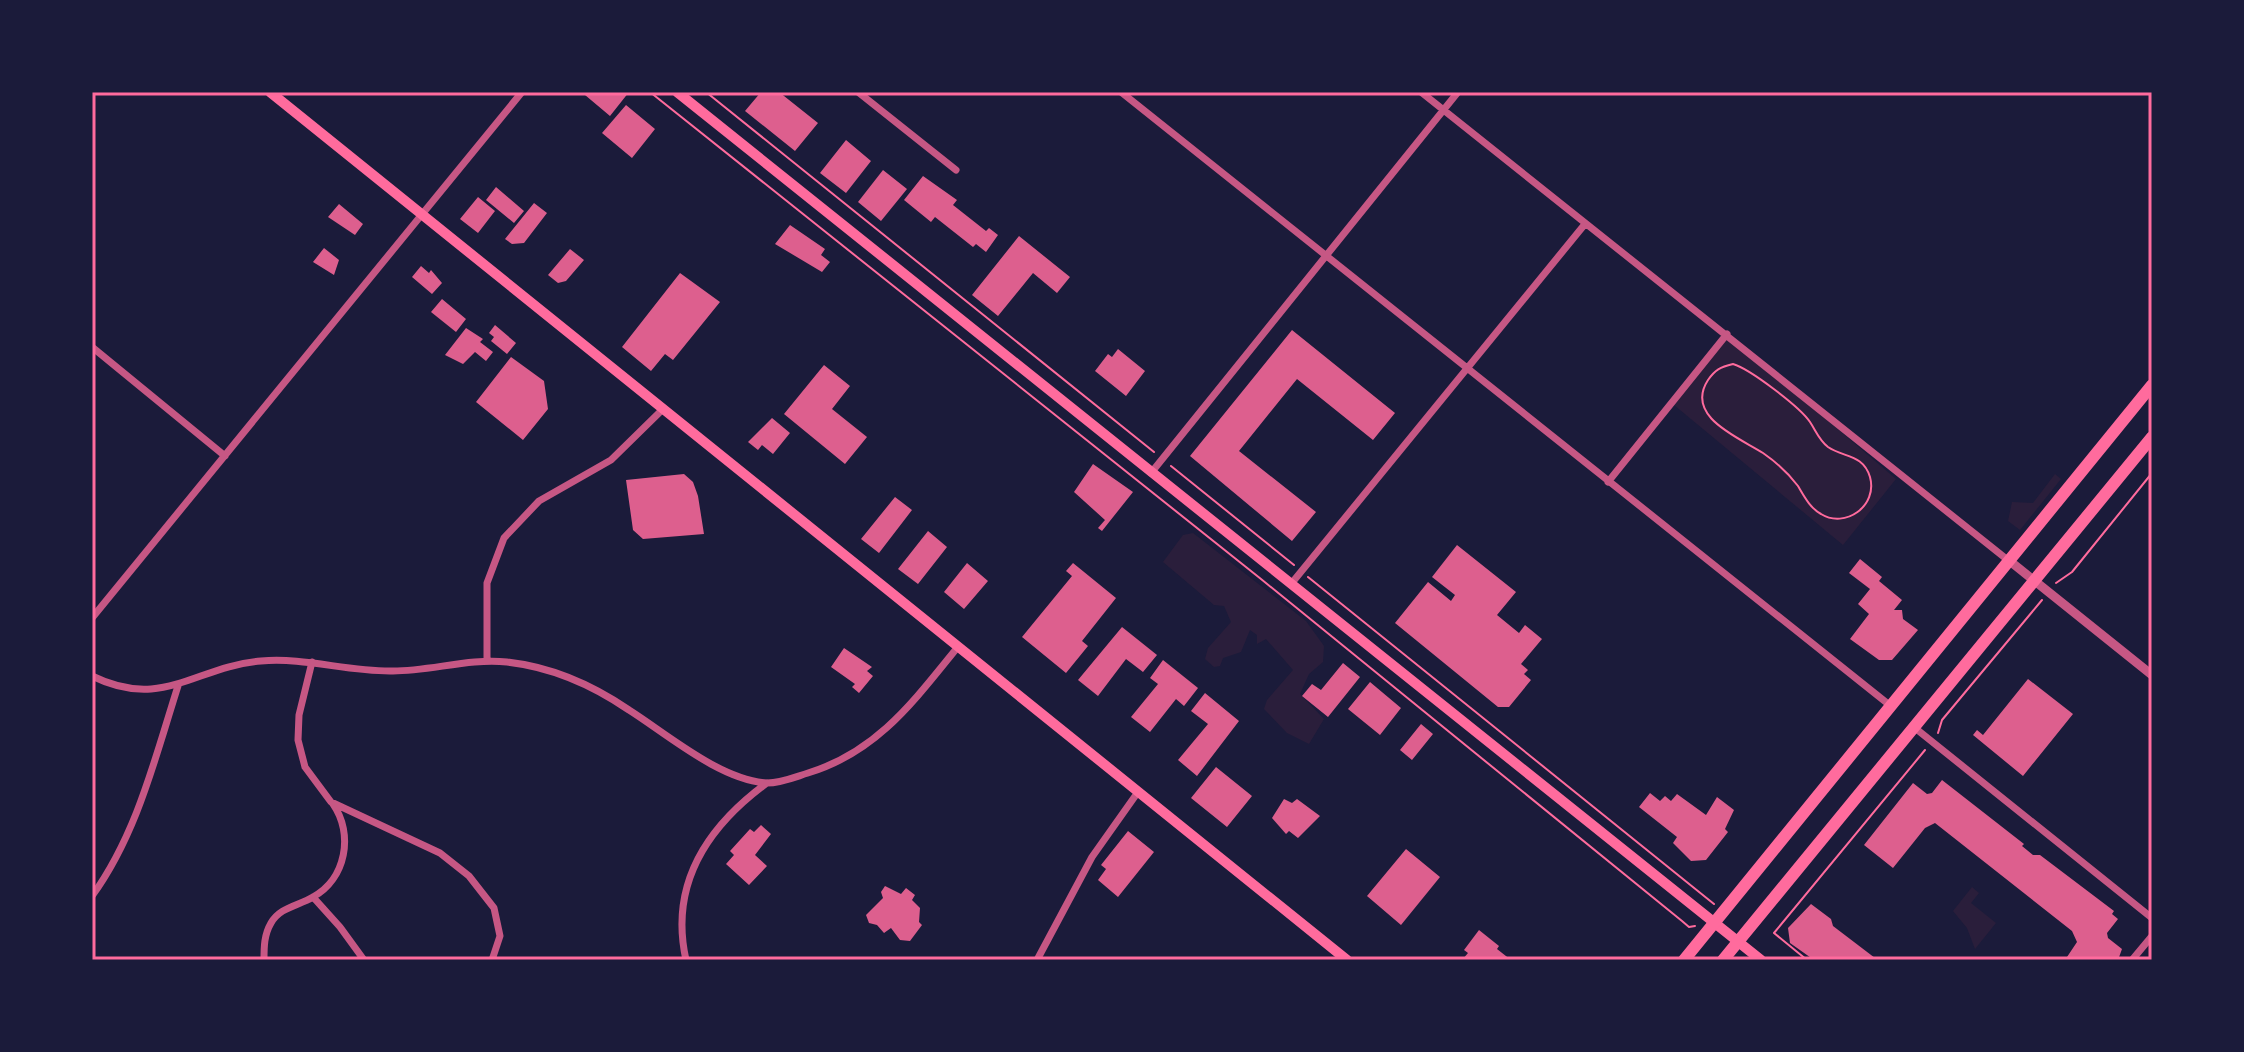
<svg xmlns="http://www.w3.org/2000/svg" width="2244" height="1052" font-family="'Sofia Sans Condensed',sans-serif">
  <style>
    .green { fill: #2a1e3b }
    .building { fill: #dd5f8e }
    .lines { fill: none; stroke-linecap: round; stroke-linejoin: round }
    .path { stroke: #ff6b9d; stroke-width: 2 }
    .minor { stroke: #c65784; stroke-width: 7 }
    .tertiary { stroke: #c65784; stroke-width: 9 }
    .secondary { stroke: #ff6b9d; stroke-width: 10 }
    .primary { stroke: #ff6b9d; stroke-width: 12 }
    .neatline { fill: none; stroke: #ff6b9d; stroke-width: 3 }
  </style>
  <rect width="100%" height="100%" fill="#1b1b3a"/>
  <path class="green" d="M1727,334L1896,479L1843,545L1674,405Z
    M2055,474L2061,479L2020,530L2008,521L2012,502L2033,503Z
    M1193,533L1306,621L1324,646L1323,662L1309,674L1300,694L1324,719L1309,744L1287,733L1264,709L1267,700L1293,670L1266,639L1257,644V635L1250,630L1241,652L1223,658L1220,666L1214,667L1205,659L1208,648L1231,622L1224,606L1214,605L1163,562L1183,535Z
    M1972,887L1979,893L1971,903L1996,923L1975,949L1967,928L1953,911Z"/>
  <path class="building" d="M587,92H629L610,116L585,95Z
    M761,92H779L818,123L795,151L745,111Z
    M626,105L655,129L632,158L602,133Z
    M846,140L871,161L846,193L820,173Z
    M883,170L907,189L881,221L858,202Z
    M923,176L957,200L953,205L986,231L989,228L998,235L986,252L976,244L973,247L935,217L931,222L904,200Z
    M496,187L524,211L514,223L486,200Z
    M478,197L495,211L478,233L460,219Z
    M534,203L547,213L524,243L512,244L505,239Z
    M339,204L363,224L355,235L328,217Z
    M790,225L825,249L821,255L830,262L822,272L775,244Z
    M1019,236L1070,277L1057,293L1033,273L998,316L972,295Z
    M324,248L339,260L334,275L313,262Z
    M570,249L584,260L566,281L558,283L548,275Z
    M421,266L429,273L431,270L442,283L432,294L412,277Z
    M680,273L720,302L673,360L665,354L651,371L622,347Z
    M442,299L466,319L456,332L431,312Z
    M495,325L516,343L507,354L491,341L494,337L489,333Z
    M466,328L483,339L480,342L493,352L486,361L475,352L463,364L445,355Z
    M1292,330L1395,413L1373,440L1297,379L1239,451L1316,512L1292,541L1190,456Z
    M1118,349L1145,371L1126,396L1095,371L1108,354L1112,357Z
    M511,357L544,381L548,409L523,440L476,402Z
    M824,365L850,386L832,409L867,437L845,464L784,414Z
    M772,418L790,433L773,454L762,445L758,450L748,442Z
    M1093,464L1133,492L1102,531L1098,528L1105,520L1074,492Z
    M684,474L693,482L698,496L704,534L643,539L633,530L626,480Z
    M895,497L912,510L879,553L861,539Z
    M928,531L947,547L918,584L898,569Z
    M1457,545L1516,592L1497,615L1519,633L1525,625L1542,639L1521,664L1528,670L1524,674L1531,680L1509,707H1498L1395,623L1428,582L1451,601L1455,595L1432,577Z
    M1860,559L1882,577L1879,581L1902,600L1894,610H1902L1903,619L1918,630L1892,660H1879L1850,639L1869,614L1858,604L1870,589L1849,573Z
    M967,563L988,581L964,609L944,592Z
    M1073,563L1116,598L1082,641L1088,646L1066,673L1022,637L1072,576L1066,571Z
    M1122,627L1157,655L1143,672L1126,659L1098,696L1078,680Z
    M844,648L872,667L867,671L873,676L859,693L852,687L855,684L831,667Z
    M1163,660L1198,688L1184,706L1176,699L1150,732L1131,717L1158,684L1150,678Z
    M1343,663L1360,677L1328,717L1302,696L1312,684L1321,690Z
    M2028,679L2073,714L2023,776L1973,735L1977,730L1983,735Z
    M1370,682L1401,708L1380,735L1348,709Z
    M1205,693L1239,721L1197,776L1178,760L1208,724L1191,711Z
    M1421,724L1433,734L1412,760L1400,750Z
    M1216,767L1252,796L1227,827L1191,798Z
    M1942,780L2024,844L2022,846L2033,855H2040L2114,911L2112,914L2118,919L2107,933L2108,938L2122,949L2118,960H2065L2077,942L2072,931L1935,823L1925,828L1893,868L1864,845L1913,783L1927,794L1932,793Z
    M1650,793L1660,801L1665,796L1671,801L1677,794L1706,815L1717,797L1734,810L1725,829L1728,832L1706,860L1691,861L1673,843L1677,837L1639,807Z
    M1284,799L1292,803L1297,799L1320,816L1298,838L1289,831L1286,834L1272,818Z
    M761,825L771,834L755,855L767,866L749,885L726,864L734,855L730,851L750,829L754,832Z
    M1128,831L1154,852L1118,897L1098,880L1106,869L1101,865Z
    M1406,849L1440,877L1401,925L1367,896Z
    M885,886L901,894L906,888L915,895L912,900L920,908L919,922L922,925L910,941L900,940L891,928L884,933L877,925L869,923L866,915L883,898L881,892Z
    M1811,904L1831,919L1833,926L1875,958L1873,960H1814L1790,943L1788,928Z
    M1479,930L1499,946L1497,949L1511,960H1462L1468,953L1464,950Z"/>
  <g class="lines">
    <path class="path" d="M650,92L1261,579L1682,921L1689,927L1695,926
      M706,92L1154,452
      M1733,364C1750,369 1800,407 1810,422C1816,431 1819,440 1828,447C1844,458 1863,454 1870,477C1878,506 1845,529 1821,514C1810,508 1804,496 1798,486C1788,473 1776,462 1763,453C1740,438 1684,417 1708,380C1715,370 1720,367 1733,364Z
      M1171,466L1294,565
      M1308,577L1714,904
      M2056,583L2072,572L2152,473
      M1938,733L1942,720L2042,600
      M1807,960L1774,933L1925,750"/>
    <path class="minor" d="M858,92L956,170
      M1121,92L1892,707
      M1421,92L2009,561
      M92,347L225,456
      M1151,473L1458,92
      M1608,482L1727,334
      M1291,584L1585,224
      M92,618L522,92
      M487,660V583L504,538L539,501L611,460L662,410
      M312,662L299,715L298,740L305,767L331,802L440,853L469,876L494,908L500,936L492,960
      M92,676C163,711 196,666 261,661C305,657 348,672 393,671C431,671 469,658 507,662C552,667 591,684 629,710C667,734 720,780 767,783C781,783 795,777 808,773C877,752 913,702 957,648
      M1915,728L2152,918
      M92,896C137,834 155,758 178,686
      M313,897L340,927L364,960
      M264,960C264,947 264,935 271,923C280,907 298,906 313,897C346,879 354,834 333,804
      M686,960C669,884 707,827 767,783
      M1037,960L1092,857L1138,792
      M2132,960L2152,936"/>
    <path class="tertiary" d="M2011,562L2152,675"/>
    <path class="secondary" d="M270,92L1347,960
      M677,92L1761,960"/>
    <path class="primary" d="M1684,960L2152,385
      M1723,960L2152,437"/>
  </g>
  <rect width="2244" height="1052" fill="none" stroke="#1b1b3a" stroke-width="188"/>
  <rect x="94" y="94" width="2056" height="864" class="neatline"/>
</svg>
